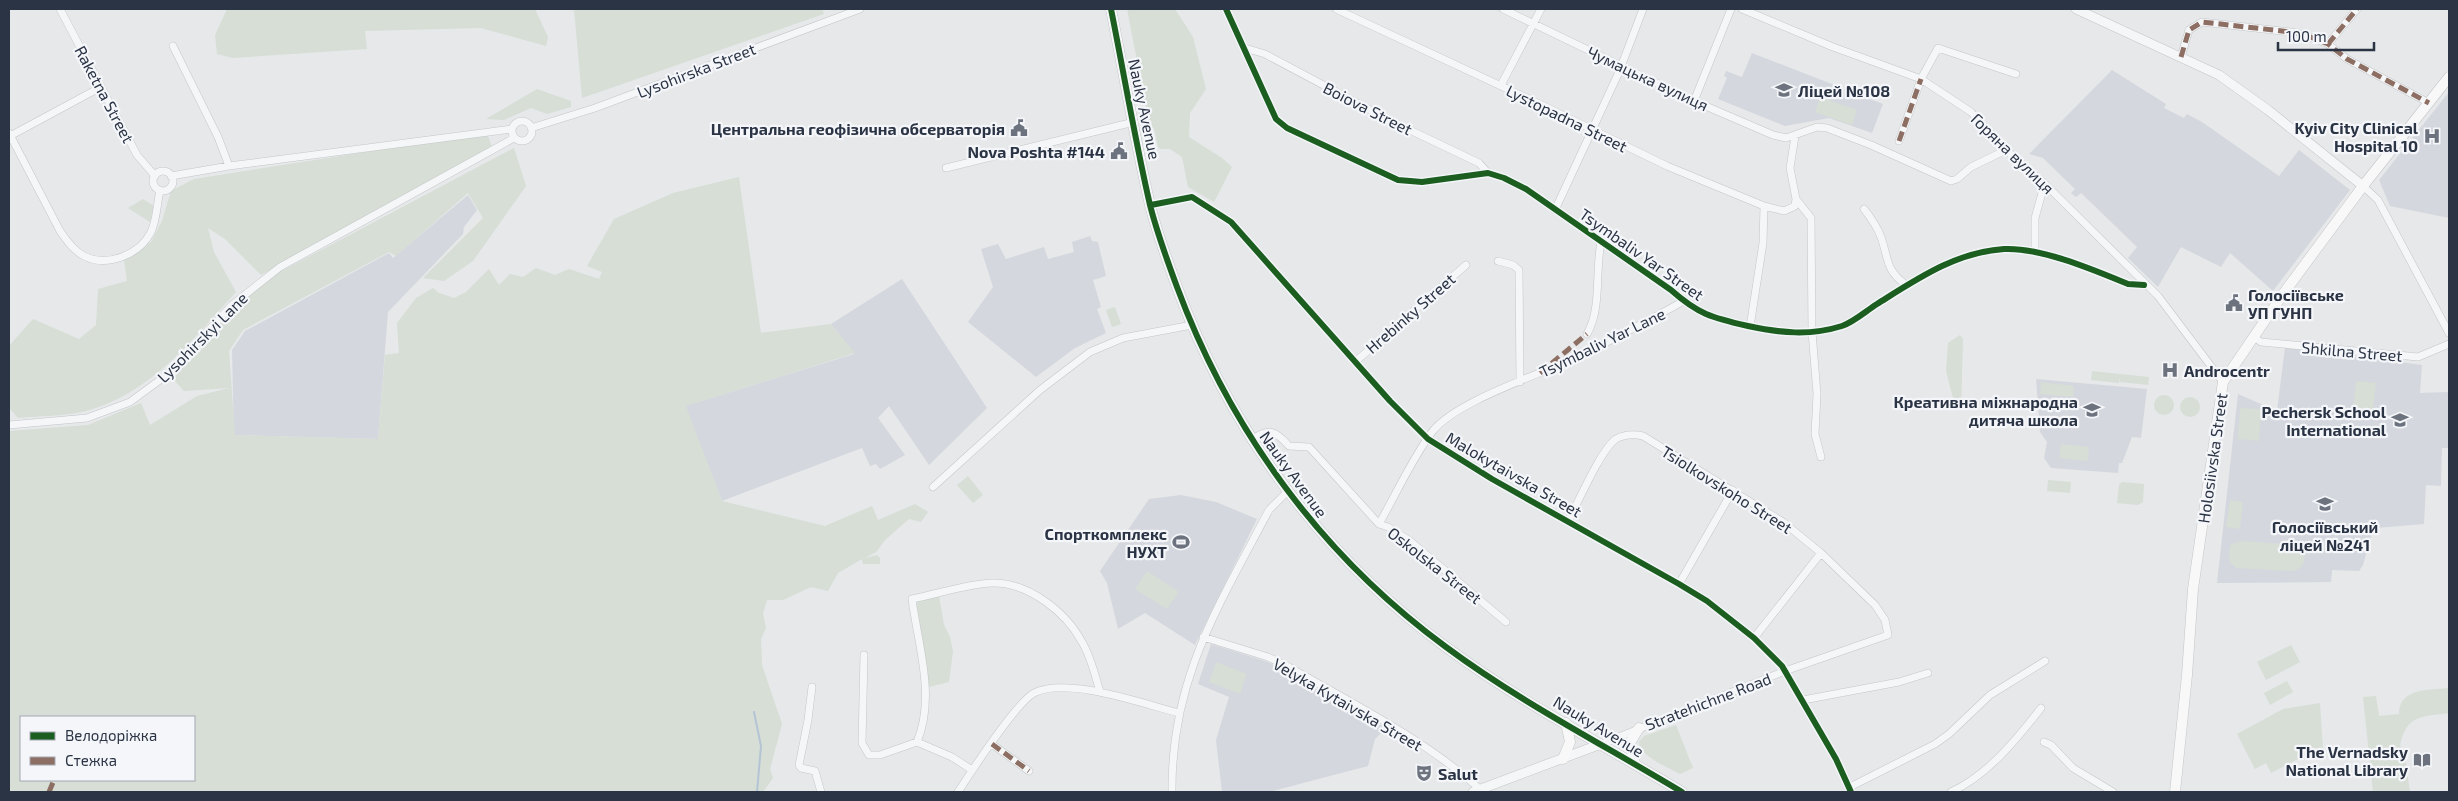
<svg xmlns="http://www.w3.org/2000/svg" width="2458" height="801" font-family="'Exo 2',sans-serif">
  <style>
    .built { fill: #d4d7dd }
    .green { fill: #d6ded6; fill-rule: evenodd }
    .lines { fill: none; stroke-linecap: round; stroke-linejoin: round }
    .stream { stroke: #b4c4d5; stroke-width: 2 }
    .minor-casing { stroke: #c4c6c8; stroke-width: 8 }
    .tertiary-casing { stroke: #c4c6c8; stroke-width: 10 }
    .secondary-casing { stroke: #c4c6c8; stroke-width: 11 }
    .minor { stroke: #f5f6f7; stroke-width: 7 }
    .tertiary { stroke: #f5f6f7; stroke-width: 9 }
    .secondary { stroke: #f8f8f8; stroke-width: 10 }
    .quiet { stroke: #8d6e63; stroke-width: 5; stroke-dasharray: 10 5; stroke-linecap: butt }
    .cycleway-casing { stroke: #f4f6f9; stroke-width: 9 }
    .cycleway { stroke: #1b5e20; stroke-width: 6 }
    .labels { text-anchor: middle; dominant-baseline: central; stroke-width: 4.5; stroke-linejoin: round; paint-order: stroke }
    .street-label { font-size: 16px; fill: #2b3445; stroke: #f4f6f9 }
    .poi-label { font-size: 16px; font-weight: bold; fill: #2b3445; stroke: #f4f6f9; text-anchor: end }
  </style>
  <rect width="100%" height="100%" fill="#e6e8ea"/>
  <path class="built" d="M1752,53L1883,104L1872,133L1829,118L1785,126L1718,99L1727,78L1724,76L1726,71L1742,77Z
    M2112,70L2166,104L2164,108L2184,118L2187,114L2202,122L2279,176L2299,150L2350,190L2273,291L2230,253L2221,267L2181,247L2158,287L2128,258L2137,247L2081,193L2076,197L2071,193L2075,189L2043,158L2029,154Z
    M2449,92V218L2390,206L2379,180Z
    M468,195L477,210L464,227L463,234L388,312L378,439L234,435L232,350L245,331L389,253L393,258Z
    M1090,236L1092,241L1098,242L1106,276L1093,280L1101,307L1097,309L1106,333L1075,348L1036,377L968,322L993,287L981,249L998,244L1006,259L1044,247L1048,259L1074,252L1072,242Z
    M902,279L987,408L929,465L889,406L878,418L905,455L880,469L876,464L870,466L862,448L722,501L685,406L854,354L831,324Z
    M2285,347L2422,365L2420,393L2449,392V448H2442L2441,486L2426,485L2424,524L2376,528L2373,530L2363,565L2359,571L2332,570L2331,582L2217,583L2238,394L2277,411Z
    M2036,379L2147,389L2141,438L2132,437L2122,463H2119L2118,473L2051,468L2044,458L2047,442L2040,432Z
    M1181,495L1216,502L1257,519L1195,645L1145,613L1118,629L1107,583L1100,571L1149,499Z
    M1211,644L1268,662L1386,728L1375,739L1368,766L1269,792H1222L1216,740L1229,697L1198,684Z"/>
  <path class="green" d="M227,9H535L548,37L546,46L481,28L365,31L367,49L233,58L217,54L215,35Z
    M574,9H822L824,14L582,98Z
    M1127,9H1175L1193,37L1206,89L1190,113L1189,137L1222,158L1232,167L1214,202L1188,187L1182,157L1170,149H1161L1158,147L1154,128H1150Z
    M537,89L571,101V107L547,114L531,108L504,120L486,119Z
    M1820,97L1857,110L1852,125L1815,112Z
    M487,133L492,147L261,275L225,239L208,228L214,252L236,292C192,340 152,393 86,411C65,416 40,416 18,418L9,408V346L33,319L79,339L96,325L98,289L127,281L124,259L151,242L162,221L171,191L194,179Z
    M514,148L526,186L473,261L444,281L423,278L483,218L468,193L396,256L389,252L243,330L229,351L235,435L378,439L385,355L399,353L397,323L416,298L433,288L439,293L454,298L466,292L489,269L499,285L510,274L523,277L536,268L555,275L569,269L599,279L602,272L587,266L614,219L673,193L739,177L761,333L831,324L855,353L686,406L722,501L825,526L872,506L878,520L915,504L928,512L921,522L909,519L885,540L876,552L865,558L877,555L880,558V564H863L862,559L838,573L828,591L811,587L783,600H767L763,613L766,628L761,639L762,665L782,724L770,769L773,778L763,792H9V431L88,425L141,403L150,425L197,396L229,388L184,391L171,377L234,307L276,274ZM21,717H194V780H21Z
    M143,199L154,206L150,222L128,208Z
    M1115,307L1121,324L1112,327L1106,310Z
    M1960,335L1963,339L1961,410H1956L1946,371L1948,343Z
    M2092,371L2149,377L2148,385L2120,382V377L2119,383L2091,380Z
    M2356,381L2376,383L2372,418L2352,416Z
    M2041,382L2074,386L2073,397L2040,394Z
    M2154 405a10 10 0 1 1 20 0a10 10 0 1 1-20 0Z
    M2180 407a10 10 0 1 1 20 0a10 10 0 1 1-20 0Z
    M2240,408L2261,409L2259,441L2238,439Z
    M2061,444L2089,447L2088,461L2059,458Z
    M968,476L983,495L973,503L957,485Z
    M2048,480L2071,482L2070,493L2047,491Z
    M2122,482L2144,484L2143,502L2138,505L2117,503L2119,485Z
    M2230,500L2243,502L2240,529L2226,527Z
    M2240,541L2298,545L2305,552C2304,563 2304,568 2293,571L2236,568L2229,561L2230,545Z
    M1147,571L1179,592L1167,609L1135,589Z
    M939,596L944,625L950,637L953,651L949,682L929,687L914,600Z
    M2291,645L2300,662L2266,680L2257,662Z
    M1216,662L1247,674L1240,694L1209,682Z
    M2287,681L2293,692L2270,705L2264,693Z
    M2449,688V713C2421,717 2407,714 2400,745L2405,756L2410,792H2373L2363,697L2376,696L2379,716L2399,714C2399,688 2429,690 2449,688Z
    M2320,703L2323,751L2306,755L2271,773L2266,763L2255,769L2237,734L2283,709Z
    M1676,725L1693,768L1680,774C1668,767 1640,757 1639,742L1644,736Z"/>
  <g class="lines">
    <path class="stream" d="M754,712L761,746L757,792"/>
    <g class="minor-casing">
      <path id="minor" d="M60,9L137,155L155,176
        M1226,9L1276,119L1287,128L1398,180L1422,182L1488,173L1504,178L1526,189L1671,290C1698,314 1712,318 1748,326C1780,333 1810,336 1842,326C1854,322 1866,311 1877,304C1917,279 1956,252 2004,249C2040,247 2094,270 2128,284L2144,285
        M1336,9L1546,107L1667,166L1764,206L1784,211L1795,206L1796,199
        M1503,9L1694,101L1773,135L1786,138L1817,127L1827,128L1871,145L1951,181L1957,179L1971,167L2006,150
        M1742,9L1833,47L1921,79L1971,112L2006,150L2046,185L2158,296L2223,382
        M2328,44L2357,9
        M173,46L218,137L229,166
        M1245,48L1265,54L1391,121L1479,163L1488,173
        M2181,57L2189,30L2202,22L2291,32L2308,36L2328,44L2347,59L2429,103
        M1501,85L1541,9
        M1694,101L1731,9
        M512 131a10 10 0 1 1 20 0a10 10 0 1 1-20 0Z
        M531,128L595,108L860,9
        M9,133L60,231C66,240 74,251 84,256C108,268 140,254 151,232C157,220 157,203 160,190
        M10,136L101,87
        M1795,136L1790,168L1796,199L1811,218L1812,332L1817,394L1815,434L1821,457
        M1899,141L1921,79L1938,48L2016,74
        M946,168L1134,122
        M153 181a10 10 0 1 1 20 0a10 10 0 1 1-20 0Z
        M171,176L229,166L512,129
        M2363,186L2378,200L2449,333
        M1151,205L1192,197L1231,222L1390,401L1428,439L1492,479L1679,584L1707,601L1754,638L1782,666L1836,759L1851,792
        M1864,209C1871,218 1877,226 1881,237C1889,260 1885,269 1906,285
        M1555,210L1619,72L1643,9
        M2035,251V218L2042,193
        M1498,261L1513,265L1519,270L1520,382
        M1750,327L1763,243L1764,206
        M1587,334C1602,308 1595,271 1601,242
        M2254,337L2261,342L2418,357L2449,344
        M1355,362L1466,265
        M9,425L87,418L130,402L168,374L232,305L280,267L514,138
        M1251,440C1269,428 1275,430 1289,446L1309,447L1379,524L1388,527L1410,541L1506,622
        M933,487L1040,390L1090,352L1123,338L1192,325
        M1568,521C1578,503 1601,449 1616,439C1625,434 1634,434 1643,436L1783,522L1821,553L1875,605L1885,620L1888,635L1785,671L1601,744
        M1379,524C1395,496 1413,457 1432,432C1455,401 1542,374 1579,356C1615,339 1649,320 1684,301
        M1679,584L1733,490
        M1203,637L1268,657L1289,667C1352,703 1429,742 1483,792
        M1754,638L1821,553
        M864,655L862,743L869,755H880L917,742L952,757L972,770
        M812,687L808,720L799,765L801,768L815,771L821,792
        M1803,700L1899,682L1928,673
        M917,742C936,697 918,645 912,599C937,594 967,584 992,583C1028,582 1066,612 1082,642C1091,657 1095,675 1100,692
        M2044,742L2051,745L2073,768L2113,792
        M992,744L1029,771
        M1850,787L1935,744L1949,734L1990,695L2045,661
        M958,792C971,772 1016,703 1034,693C1066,676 1144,704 1179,713
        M1172,792C1171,679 1218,607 1269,510L1287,492
        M1951,792C1988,775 2017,739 2041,708"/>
    </g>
    <g class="tertiary-casing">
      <path id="tertiary" d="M2076,9L2219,75L2268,110L2363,186
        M1473,792L1601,744"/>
    </g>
    <g class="secondary-casing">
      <path id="secondary" d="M1111,9C1124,74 1135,140 1150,205C1157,233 1167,260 1177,287C1231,432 1322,556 1446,647C1520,702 1604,745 1682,792
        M1563,759L1570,742L1566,723
        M1635,764L1630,743L1639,728
        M2175,792L2187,675L2193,589L2223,382L2283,294L2363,186L2449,77"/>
    </g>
    <use href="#minor" class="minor"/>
    <use href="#tertiary" class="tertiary"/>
    <use href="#secondary" class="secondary"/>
    <path class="quiet" d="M2328,44L2357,9
      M2181,57L2189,30L2202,22L2291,32L2308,36L2328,44L2347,59L2429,103
      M1899,141L1921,79
      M1540,373L1587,334
      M992,744L1029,771
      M49,792L54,780"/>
    <g class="cycleway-casing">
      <path id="cycleway" d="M1111,9C1124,74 1135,140 1150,205C1157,233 1167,260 1177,287C1231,432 1322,556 1446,647C1520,702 1604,745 1682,792
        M1226,9L1276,119L1287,128L1398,180L1422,182L1488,173L1504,178L1526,189L1671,290C1698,314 1712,318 1748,326C1780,333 1810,336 1842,326C1854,322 1866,311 1877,304C1917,279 1956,252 2004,249C2040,247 2094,270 2128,284L2144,285
        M1151,205L1192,197L1231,222L1390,401L1428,439L1492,479L1679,584L1707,601L1754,638L1782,666L1836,759L1851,792"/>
    </g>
    <use href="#cycleway" class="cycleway"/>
  </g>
  <defs>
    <g id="school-bare" transform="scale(1.35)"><path d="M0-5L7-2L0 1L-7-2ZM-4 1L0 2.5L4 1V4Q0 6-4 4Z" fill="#6c737f" stroke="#f4f6f9" stroke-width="2.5" paint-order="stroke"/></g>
    <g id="civic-bare" transform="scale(1.35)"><path d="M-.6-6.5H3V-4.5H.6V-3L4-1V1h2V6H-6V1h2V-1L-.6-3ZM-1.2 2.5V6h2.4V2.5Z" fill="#6c737f" stroke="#f4f6f9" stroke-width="2.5" paint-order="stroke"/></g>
    <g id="hospital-bare" transform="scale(1.35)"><path d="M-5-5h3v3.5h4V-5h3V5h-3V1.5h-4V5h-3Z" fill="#6c737f" stroke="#f4f6f9" stroke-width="2.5" paint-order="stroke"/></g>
    <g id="stadium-bare" transform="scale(1.35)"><path d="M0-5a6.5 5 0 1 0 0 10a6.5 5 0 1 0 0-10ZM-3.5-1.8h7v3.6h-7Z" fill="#6c737f" stroke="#f4f6f9" stroke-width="2.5" paint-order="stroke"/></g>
    <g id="library-bare" transform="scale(1.35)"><path d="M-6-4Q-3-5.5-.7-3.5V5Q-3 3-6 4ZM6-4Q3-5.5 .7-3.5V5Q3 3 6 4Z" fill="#6c737f" stroke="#f4f6f9" stroke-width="2.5" paint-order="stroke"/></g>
    <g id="theatre-bare" transform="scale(1.35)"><path d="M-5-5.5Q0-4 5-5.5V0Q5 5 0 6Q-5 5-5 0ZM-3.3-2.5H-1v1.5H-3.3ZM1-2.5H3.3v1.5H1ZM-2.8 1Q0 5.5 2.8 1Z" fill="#6c737f" stroke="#f4f6f9" stroke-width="2.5" paint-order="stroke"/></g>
  </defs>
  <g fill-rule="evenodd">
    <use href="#school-bare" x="1784" y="90"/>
    <use href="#civic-bare" x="1019" y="128"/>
    <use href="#hospital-bare" x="2432" y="136"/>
    <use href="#civic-bare" x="1119" y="151"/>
    <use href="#civic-bare" x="2234" y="303"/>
    <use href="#hospital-bare" x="2170" y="370"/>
    <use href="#school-bare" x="2092" y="410"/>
    <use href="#school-bare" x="2400" y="420"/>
    <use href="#school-bare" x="2325" y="504"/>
    <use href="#stadium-bare" x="1181" y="542"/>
    <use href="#library-bare" x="2422" y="760"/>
    <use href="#theatre-bare" x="1424" y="773"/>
  </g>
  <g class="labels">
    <g class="street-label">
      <text transform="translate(696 70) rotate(-21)">Lysohirska Street</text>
      <text transform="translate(1648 78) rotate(25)">Чумацька вулиця</text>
      <text transform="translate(105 94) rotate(62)">Raketna Street</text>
      <text transform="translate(1368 108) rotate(27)">Boiova Street</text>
      <text transform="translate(1145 109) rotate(78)">Nauky Avenue</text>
      <text transform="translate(1567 118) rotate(26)">Lystopadna Street</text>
      <text transform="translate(2013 153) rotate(44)">Горяна вулиця</text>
      <text transform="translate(1642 254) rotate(35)">Tsymbaliv Yar Street</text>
      <text transform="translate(1410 313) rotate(-41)">Hrebinky Street</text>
      <text transform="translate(202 337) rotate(-45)">Lysohirskyi Lane</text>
      <text transform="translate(1602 342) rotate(-26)">Tsymbaliv Yar Lane</text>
      <text transform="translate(2352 351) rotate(5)">Shkilna Street</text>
      <text transform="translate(2212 458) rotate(-82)">Holosiivska Street</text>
      <text transform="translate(1294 474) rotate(54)">Nauky Avenue</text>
      <text transform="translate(1514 474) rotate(30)">Malokytaivska Street</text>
      <text transform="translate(1727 489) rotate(32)">Tsiolkovskoho Street</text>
      <text transform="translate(1435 565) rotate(38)">Oskolska Street</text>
      <text transform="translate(1708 701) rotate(-21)">Stratehichne Road</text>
      <text transform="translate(1348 704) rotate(30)">Velyka Kytaivska Street</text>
      <text transform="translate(1599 726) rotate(31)">Nauky Avenue</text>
    </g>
    <g class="poi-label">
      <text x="1798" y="90" text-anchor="start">Ліцей №108</text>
      <text x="2418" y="127">Kyiv City Clinical<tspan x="2418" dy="18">Hospital 10</tspan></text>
      <text x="1005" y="128">Центральна геофізична обсерваторія</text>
      <text x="1105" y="151">Nova Poshta #144</text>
      <text x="2248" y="294" text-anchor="start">Голосіївське<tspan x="2248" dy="18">УП ГУНП</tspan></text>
      <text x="2184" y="370" text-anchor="start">Androcentr</text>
      <text x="2078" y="401">Креативна міжнародна<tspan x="2078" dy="18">дитяча школа</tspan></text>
      <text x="2386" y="411">Pechersk School<tspan x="2386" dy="18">International</tspan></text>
      <text x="2325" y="526" text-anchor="middle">Голосіївський<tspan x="2325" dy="18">ліцей №241</tspan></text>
      <text x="1167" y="533">Спорткомплекс<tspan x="1167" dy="18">НУХТ</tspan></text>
      <text x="2408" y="751">The Vernadsky<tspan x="2408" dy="18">National Library</tspan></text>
      <text x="1438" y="773" text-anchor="start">Salut</text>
    </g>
  </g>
  <rect width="2458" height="801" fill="none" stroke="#2b3445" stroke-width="20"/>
  <rect x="20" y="716" width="175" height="65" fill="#f4f6f9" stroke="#a4a8b1"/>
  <rect x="30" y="732" width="25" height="8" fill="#1b5e20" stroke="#a4a8b1"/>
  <text x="65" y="741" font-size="15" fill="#2b3445">Велодоріжка</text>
  <rect x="30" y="757" width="25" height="8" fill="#8d6e63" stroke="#a4a8b1"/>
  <text x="65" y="766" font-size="15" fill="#2b3445">Стежка</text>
  <path d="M2278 42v8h96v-8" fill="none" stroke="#2b3445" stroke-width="2.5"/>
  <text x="2286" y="42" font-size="15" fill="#2b3445" stroke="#f4f6f9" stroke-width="4" paint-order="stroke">100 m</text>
</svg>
